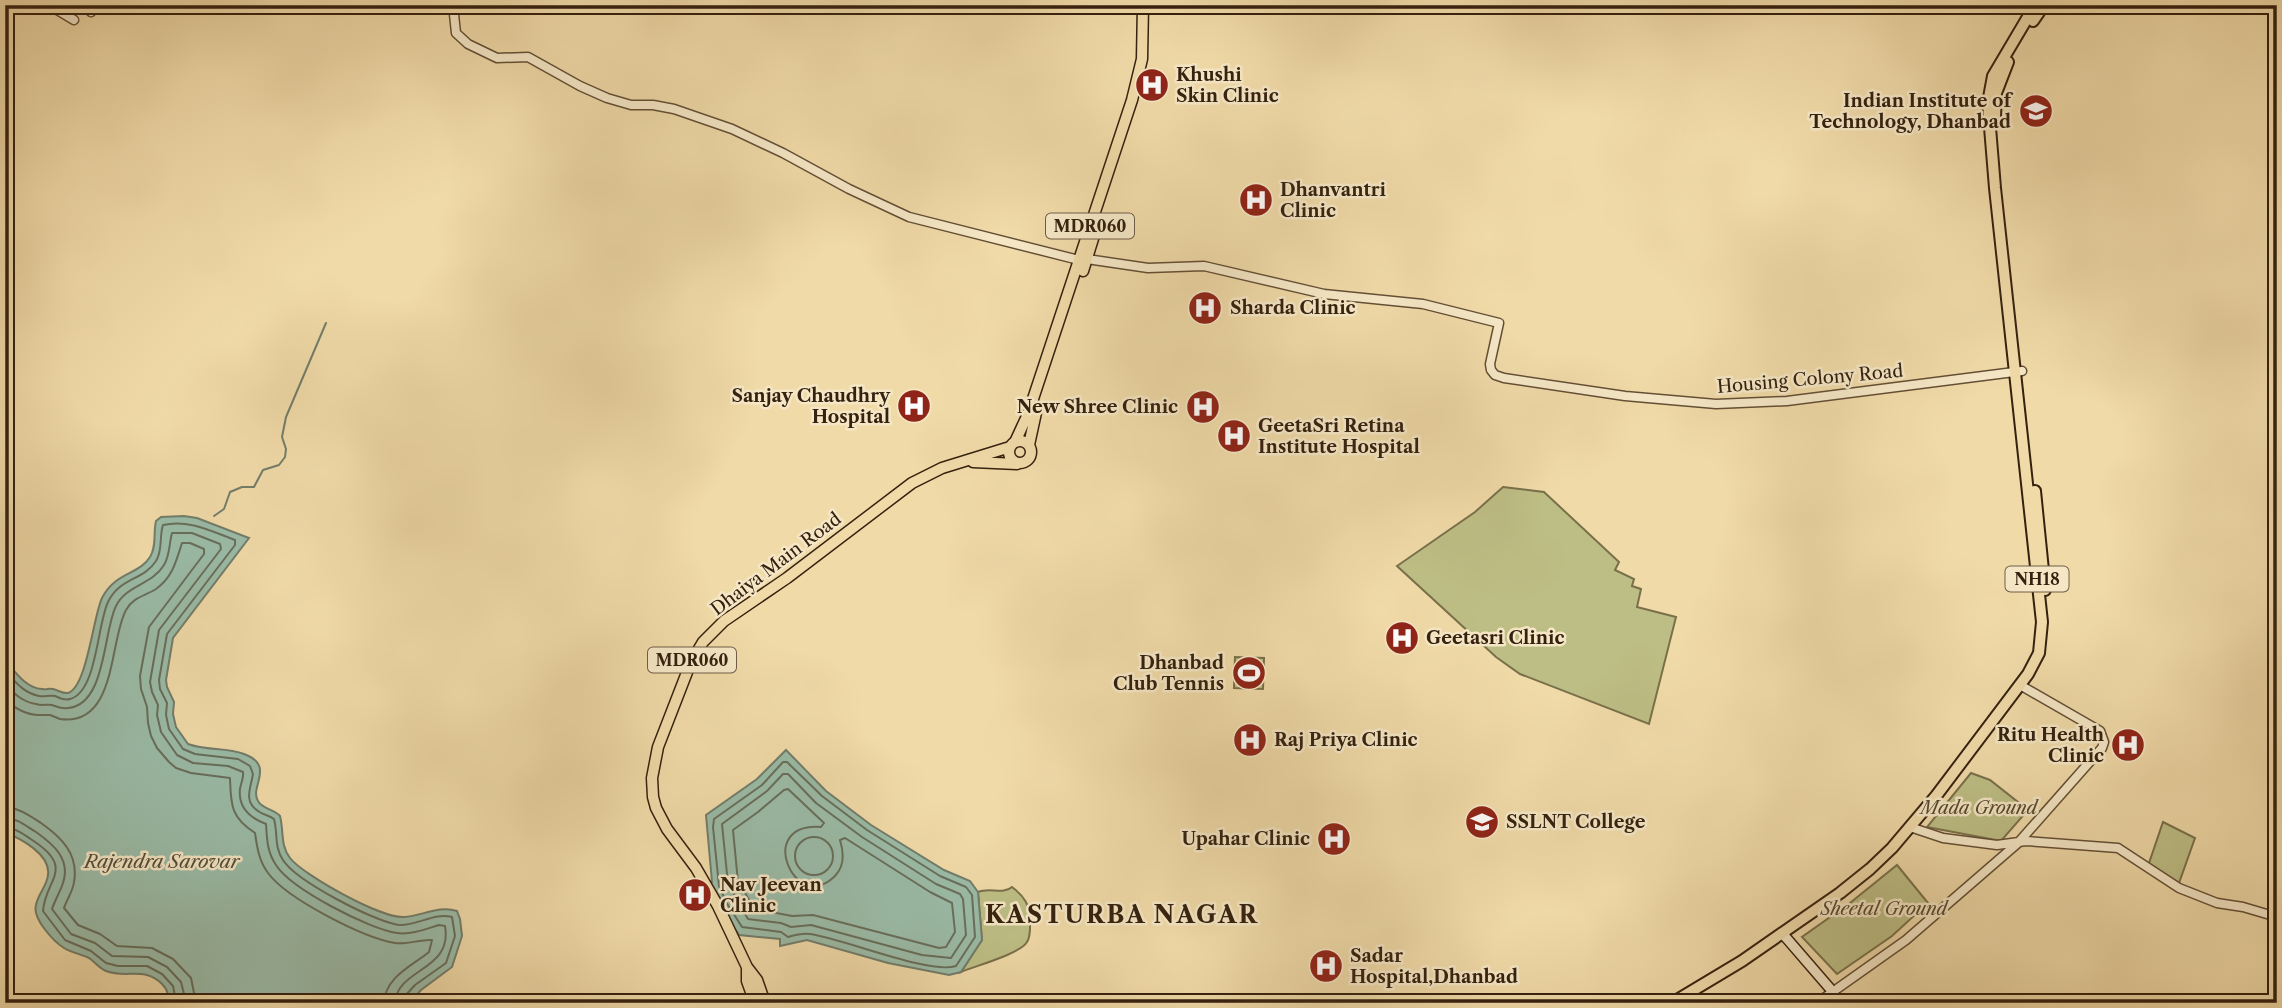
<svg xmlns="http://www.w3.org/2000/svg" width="2282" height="1008" font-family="'Libre Caslon Text',serif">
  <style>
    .green { fill: #bdbe85; stroke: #79704a; stroke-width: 2 }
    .water { fill: #9abba7; stroke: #727d6a; stroke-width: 2 }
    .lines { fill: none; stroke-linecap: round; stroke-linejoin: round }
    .shore { stroke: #686e5b; stroke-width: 2 }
    .stream { stroke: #727d6a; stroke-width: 2 }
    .tertiary-casing { stroke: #644f35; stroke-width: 11 }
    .secondary-casing { stroke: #35210f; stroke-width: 12 }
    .primary-casing { stroke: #35210f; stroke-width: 13 }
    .trunk-casing { stroke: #35210f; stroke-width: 14 }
    .tertiary { stroke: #f5e7c6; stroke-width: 8 }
    .secondary { stroke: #f5e7c6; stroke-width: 9 }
    .primary { stroke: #f0daa8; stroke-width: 10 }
    .trunk { stroke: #f0daa8; stroke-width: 10 }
    .labels { text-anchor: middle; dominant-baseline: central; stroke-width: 5; stroke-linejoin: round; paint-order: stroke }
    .shield { fill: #f5e7c6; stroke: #6f5c46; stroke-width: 2 }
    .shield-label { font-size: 16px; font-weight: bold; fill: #35210f }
    .poi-label { font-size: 18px; font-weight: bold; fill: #35210f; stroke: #f5e7c6; text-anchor: start }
    .street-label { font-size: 18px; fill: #35210f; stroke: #f5e7c6 }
    .park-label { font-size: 18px; font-style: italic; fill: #57482c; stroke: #f5e7c6 }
    .water-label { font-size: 19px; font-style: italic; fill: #534f3d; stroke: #f5e7c6 }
    .district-label { font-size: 24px; font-weight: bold; letter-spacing: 2px; fill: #35210f; stroke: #f5e7c6 }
  </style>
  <rect width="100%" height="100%" fill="#f0daa8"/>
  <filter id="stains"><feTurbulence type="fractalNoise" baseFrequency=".00286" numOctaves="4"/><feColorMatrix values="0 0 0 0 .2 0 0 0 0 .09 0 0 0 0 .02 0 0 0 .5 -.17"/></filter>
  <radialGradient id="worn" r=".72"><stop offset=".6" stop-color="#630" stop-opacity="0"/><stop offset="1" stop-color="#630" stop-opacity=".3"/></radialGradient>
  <path class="green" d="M1503,487L1544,492L1619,562L1615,570L1634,579L1632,586L1641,589L1637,607L1676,617L1649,724L1520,674L1496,657L1397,566L1475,512Z
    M1235,657L1264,658L1263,689L1234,688Z
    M1971,773L1990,780L2028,810L2001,841L1927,827Z
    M2163,822L2195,838L2179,883L2148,866Z
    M1897,865L1928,903L1892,936L1837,974L1802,937L1850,903Z
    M1012,887C1024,896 1030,905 1030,920C1030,927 1031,936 1027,942C1020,954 975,966 961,972L982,940L978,892C990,887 1003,895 1012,887Z"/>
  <path class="water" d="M184,516L197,518L249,538L173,638L166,680L167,687L174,702L173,714L176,727L188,744C207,751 226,747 244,754C276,766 249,787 258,801C262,809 274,809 280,816C284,831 280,845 290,858C303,875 382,919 404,917C422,916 439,905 457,911L460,919L462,936L452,967L421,990L409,1003H166C169,995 168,990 162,984C144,966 126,979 106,971C99,968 95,962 89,958C81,954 72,953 64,948C53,941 32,918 36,905C38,894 47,886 48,875C51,855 21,838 5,833V660C15,671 25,688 42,689C50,690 45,688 53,689C58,690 63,694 68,693C87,687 93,617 102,598C115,572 139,575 150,557C157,546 153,533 156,521L161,517Z
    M786,750L826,791L871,825L944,870L970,881L978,892L982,940L961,972L949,975L888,963L807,940L780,946V939L739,935L718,903L710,884L712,882L706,815L757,779Z"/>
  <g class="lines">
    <path class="shore" d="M5,671C15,681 23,693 39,696C44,697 49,695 55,696C60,698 64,701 70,699C97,692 97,625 108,602C120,577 143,581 156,561C163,550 159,537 163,525C188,519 211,531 235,540V545L167,634L159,680L160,689L167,703L166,715L169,729L183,749L195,754L238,759L250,766L253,774C251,787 243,801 258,811C263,815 269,815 274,819C278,834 274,847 283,860C296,881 375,922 399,925C417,926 435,912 452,917L455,936L446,963L415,985L405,996L404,1003
      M5,684C14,694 23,702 36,704C42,706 47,704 52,705C58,707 62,709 68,708C106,705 103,632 116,606C126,585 152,585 164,565C170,555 169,544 172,533H192L220,544L221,549L159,630L150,682L152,692L158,705L157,715L161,732L177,755L193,763L228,766L243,772C244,778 241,782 240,789C238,807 250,818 266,824C267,839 267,852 276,865C291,889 369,929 397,933C411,935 426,929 439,925L445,926C453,971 397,968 395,1003
      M5,700C14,708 27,715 39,715C40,715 49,715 50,715C53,716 57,718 60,719C117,727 109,641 126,610C133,597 145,596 156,589C173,577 176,561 182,543H190L204,549V554L149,627L140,676L141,689L147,707L148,723L151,736L157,748L169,762L176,768L191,773L230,778C231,804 230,817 255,833C257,847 259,861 268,873C287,899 364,938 395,943C408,945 420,939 432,940L429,952C412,966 385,977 384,1003
      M783,762H787L822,796L867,830L940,876L966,887L972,895L975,937L956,966C930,975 842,938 810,934C803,933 795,935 788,937L781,932L742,927L726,902L719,886L713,827L714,819L762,785Z
      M783,774H788L816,803L862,837L936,884L960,894L963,899L966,935L951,958L922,955L811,925L791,927L781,923L748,919L728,884L722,824L767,791Z
      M788,789L824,823L821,827C754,822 795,916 835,876C845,866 844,853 840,840L845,838L930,892L952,903L955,932L946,947L939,948L813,915L792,916L755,909L738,882L733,830L758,812L784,790Z
      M5,807C19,808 29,815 41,823C61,837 79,854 74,882C73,891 67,899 64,908L78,925L100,934L117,946L152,948L173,959L191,978L194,993V1003
      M5,818C17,818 26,826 36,832C53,844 71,859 63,883C60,892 55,900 52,909L71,934L95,943L112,956L148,957L167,967L181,982L184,994L183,1003
      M5,827C16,828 26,836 35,842C75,869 45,880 43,911L65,940L91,951L106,963L118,966H147L162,974L173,986L175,996L174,1003
      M795 856a19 19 0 1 1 38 0a19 19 0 1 1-38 0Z"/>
    <path class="stream" d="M214,516L224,509L230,492L242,487H254L263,470L279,465L285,457L286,449L282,437L286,417L326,323"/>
    <g class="tertiary-casing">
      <path id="tertiary" d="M49,5L74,20
        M453,5L456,33L468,44L497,58L528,57L580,86L607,98L631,105H653L674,109L732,129L783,153L849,189L909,217L1079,260
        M91,12L96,5
        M1087,259L1148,268L1204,266L1324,294L1423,304L1499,323L1490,364L1491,370L1495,375L1504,378L1625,396L1716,404L1787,401L2022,371
        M1910,827L1943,838L1997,845L2026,841L2118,848L2179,888L2217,903L2243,907L2277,917
        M1817,1003L1906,940L2018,843L2102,748L2104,742L2100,731L2020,685"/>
    </g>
    <g class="secondary-casing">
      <path id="secondary" d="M1782,933L1833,992L1838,1003"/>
    </g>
    <g class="primary-casing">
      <path id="primary" d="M1083,271L1096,229
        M1009 452a11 11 0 1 1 22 0a11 11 0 1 1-22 0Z
        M1015,442L1028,414L1132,100L1142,59L1143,5
        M1029,445L1037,408
        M973,462L1017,464
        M747,968V981L755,1003
        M765,1003L757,980L747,967L718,906L696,868L667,829L656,808L653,797L652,778L658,747L691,662L703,642L724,621L787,578L912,483L942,468L1010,447"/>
    </g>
    <g class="trunk-casing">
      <path id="trunk" d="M2033,21L2044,5
        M1995,117L1996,93L2008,62
        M2035,491L2045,590
        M1672,1003L1742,961L1840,893L1870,869L1892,848L1936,796L2028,674L2039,653L2042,622L1995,188L1988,103L1993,76L2035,5"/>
    </g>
    <use href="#tertiary" class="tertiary"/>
    <use href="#secondary" class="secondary"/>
    <use href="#primary" class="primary"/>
    <use href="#trunk" class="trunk"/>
  </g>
  <defs>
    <g id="hospital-disc" transform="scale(1.75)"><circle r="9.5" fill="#8f2418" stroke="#f5e7c6"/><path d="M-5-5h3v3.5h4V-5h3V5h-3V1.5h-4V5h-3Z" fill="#fff"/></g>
    <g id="university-disc" transform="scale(1.75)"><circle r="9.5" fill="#8f2418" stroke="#f5e7c6"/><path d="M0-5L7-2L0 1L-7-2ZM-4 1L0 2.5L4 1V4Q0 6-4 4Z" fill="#fff"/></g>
    <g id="stadium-disc" transform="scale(1.75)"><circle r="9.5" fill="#8f2418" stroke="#f5e7c6"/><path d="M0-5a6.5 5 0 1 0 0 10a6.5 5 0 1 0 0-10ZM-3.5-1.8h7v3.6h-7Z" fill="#fff"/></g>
  </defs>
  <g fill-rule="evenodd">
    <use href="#hospital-disc" x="1152" y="85"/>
    <use href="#university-disc" x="2036" y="111"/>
    <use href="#hospital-disc" x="1256" y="200"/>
    <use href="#hospital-disc" x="1205" y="308"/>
    <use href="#hospital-disc" x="914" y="406"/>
    <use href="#hospital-disc" x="1203" y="407"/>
    <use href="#hospital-disc" x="1234" y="436"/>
    <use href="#hospital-disc" x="1402" y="638"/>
    <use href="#stadium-disc" x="1249" y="673"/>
    <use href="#hospital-disc" x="1250" y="740"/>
    <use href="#hospital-disc" x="2128" y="745"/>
    <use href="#university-disc" x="1482" y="822"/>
    <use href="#hospital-disc" x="1334" y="839"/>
    <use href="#hospital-disc" x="695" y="895"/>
    <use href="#hospital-disc" x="1326" y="966"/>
  </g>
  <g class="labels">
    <g class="shield">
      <rect x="1046" y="213.5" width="88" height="25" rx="5"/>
      <rect x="2005.5" y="566.5" width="63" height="25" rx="5"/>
      <rect x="648" y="647.5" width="88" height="25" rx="5"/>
    </g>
    <g class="shield-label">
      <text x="1090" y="226">MDR060</text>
      <text x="2037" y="579">NH18</text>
      <text x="692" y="660">MDR060</text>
    </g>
    <g class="poi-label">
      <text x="1176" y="75">Khushi<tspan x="1176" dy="21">Skin Clinic</tspan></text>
      <text x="2011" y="101" text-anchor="end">Indian Institute of<tspan x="2011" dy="21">Technology, Dhanbad</tspan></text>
      <text x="1280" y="190">Dhanvantri<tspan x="1280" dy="21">Clinic</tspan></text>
      <text x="1230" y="308">Sharda Clinic</text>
      <text x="890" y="396" text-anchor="end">Sanjay Chaudhry<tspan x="890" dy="21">Hospital</tspan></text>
      <text x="1178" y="407" text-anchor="end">New Shree Clinic</text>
      <text x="1258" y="426">GeetaSri Retina<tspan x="1258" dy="21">Institute Hospital</tspan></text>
      <text x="1426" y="638">Geetasri Clinic</text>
      <text x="1224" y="663" text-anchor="end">Dhanbad<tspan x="1224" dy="21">Club Tennis</tspan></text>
      <text x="2104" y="735" text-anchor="end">Ritu Health<tspan x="2104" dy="21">Clinic</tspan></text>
      <text x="1274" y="740">Raj Priya Clinic</text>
      <text x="1506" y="822">SSLNT College</text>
      <text x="1310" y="839" text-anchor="end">Upahar Clinic</text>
      <text x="720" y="885">Nav Jeevan<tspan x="720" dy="21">Clinic</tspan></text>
      <text x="1350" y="956">Sadar<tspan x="1350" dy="21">Hospital,Dhanbad</tspan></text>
    </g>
    <g class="street-label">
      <text transform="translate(1810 379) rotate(-5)">Housing Colony Road</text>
      <text transform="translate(776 564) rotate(-37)">Dhaiya Main Road</text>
    </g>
    <g class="park-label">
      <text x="1979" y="808">Mada Ground</text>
      <text x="1884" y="909">Sheetal Ground</text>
    </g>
    <g class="water-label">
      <text x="162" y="861">Rajendra Sarovar</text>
    </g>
    <g class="district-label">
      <text x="1122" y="914">KASTURBA NAGAR</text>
    </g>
  </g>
  <rect width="2282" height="1008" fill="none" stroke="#f0daa8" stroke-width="28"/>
  <rect x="7" y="7" width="2268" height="994" fill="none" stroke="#35210f" stroke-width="3.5"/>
  <rect x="14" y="14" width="2254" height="980" fill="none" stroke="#35210f" stroke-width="2"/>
  <rect width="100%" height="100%" filter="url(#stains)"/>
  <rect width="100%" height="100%" fill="url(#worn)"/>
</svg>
